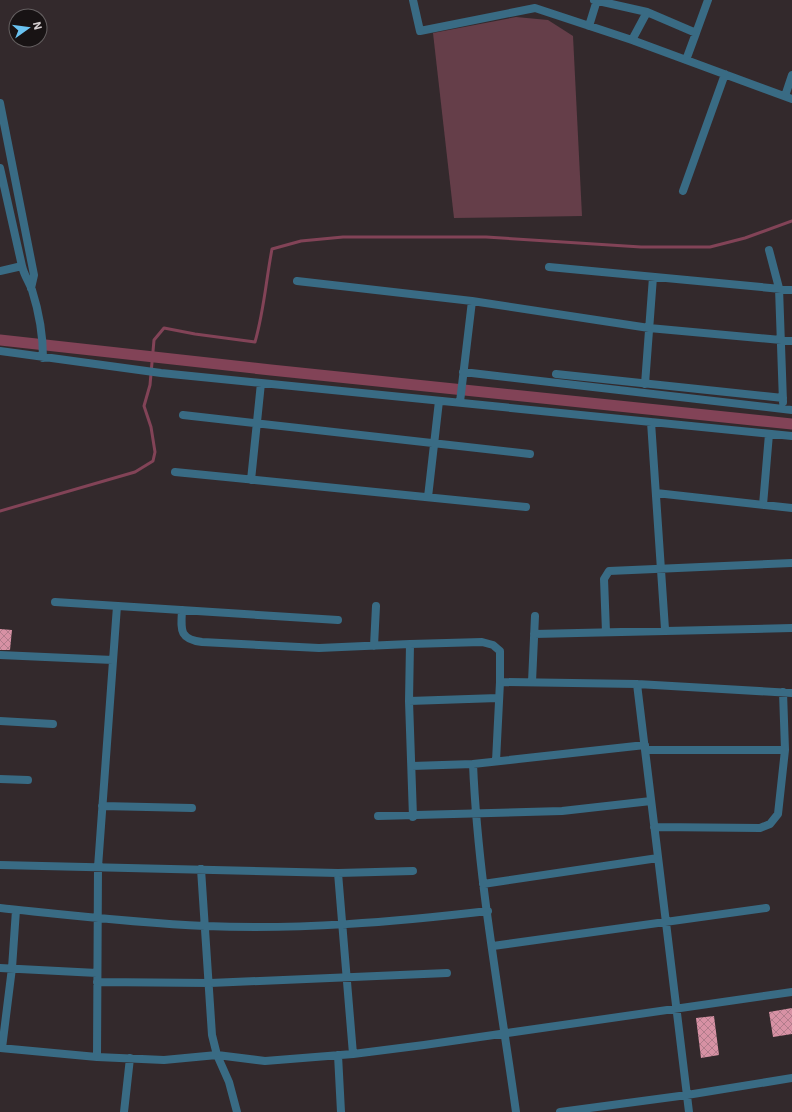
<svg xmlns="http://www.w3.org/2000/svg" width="792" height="1112" font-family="'IBM Plex Sans',sans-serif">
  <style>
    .pitch { fill: #653e49 }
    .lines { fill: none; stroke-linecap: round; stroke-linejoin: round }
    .stream { stroke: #824357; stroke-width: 3 }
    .canal { stroke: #824357; stroke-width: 11 }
    .building { fill: url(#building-cross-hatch) }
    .street { stroke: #396b84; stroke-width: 8 }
  </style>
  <defs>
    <pattern id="building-cross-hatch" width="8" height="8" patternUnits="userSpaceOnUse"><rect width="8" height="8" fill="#d791a4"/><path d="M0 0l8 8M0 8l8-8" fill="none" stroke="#b17c8b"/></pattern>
  </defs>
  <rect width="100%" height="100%" fill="#33292c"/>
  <path class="pitch" d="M516,17L548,20L573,36L582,216L454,218L433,33Z"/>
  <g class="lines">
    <path class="stream" d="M0,511L135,472L153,461L155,452L151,427L144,406L150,385L154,340L164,328L195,334L255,342C264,311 266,280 272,249L301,241L343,237H486L641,247H710L745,238L792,221"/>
    <path class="canal" d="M0,340L271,370L792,424"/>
  </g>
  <path class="building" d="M0,629L12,630L10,650H0Z
    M792,1008V1034L773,1037L769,1012Z
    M714,1016L719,1055L701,1058L696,1018Z"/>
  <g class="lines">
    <path class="street" d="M413,0L420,31L535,8L632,40L792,99
      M594,0L647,12
      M589,26L597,0
      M632,40L647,12L696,33L708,0
      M686,60L696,33
      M785,96L792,75
      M0,103L34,275L31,288
      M0,168L22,266C24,275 29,282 32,290C39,312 43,335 43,358
      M683,191L725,74
      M769,250L779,288L783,402
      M549,267L792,290
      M0,271L22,266
      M297,281L472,301L649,328L792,341
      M0,351L161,373L792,436
      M463,372L792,410
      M556,374L783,398
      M645,384L653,277
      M460,402L472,301
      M183,415L530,454
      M651,422L665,629
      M175,472L526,507
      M251,480L261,383
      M656,493L792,508
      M428,497L439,401
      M763,505L769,434
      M55,602L338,620
      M182,610C181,630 179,639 202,642L319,648L410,644
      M606,632L604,579L609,571L792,563
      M534,634L792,628
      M374,646L376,606
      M0,655L113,660
      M500,682L637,684L792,693
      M532,682L535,616
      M637,684L689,1112
      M409,701L498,698
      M0,721L53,724
      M645,750H785
      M412,766L473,764
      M0,779L28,780
      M102,806L192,808
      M378,816L562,811L651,801
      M413,817L409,701L410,644L482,642L493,645L500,651V682L496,761
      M654,827L760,828L770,824L778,814L785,750L783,692
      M0,865L338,873
      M201,869L212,1035L217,1055L229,1082L237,1112
      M483,884L658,858
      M0,908C68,915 136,923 205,926C299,930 394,922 488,911
      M493,946L766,908
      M0,968L97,973
      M97,982L210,983L447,973
      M0,1048L97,1057L164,1060L217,1055L265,1061L353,1054L424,1045L792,992
      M2,1048L12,968L16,910
      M353,1054L338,873L413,871
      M338,1055L341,1112
      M97,1057L98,867L117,606
      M124,1112L130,1058
      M516,1112C500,996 478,881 473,764L645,745
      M560,1112L687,1095L792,1078"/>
  </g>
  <g transform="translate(28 28) rotate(76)"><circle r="19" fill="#181314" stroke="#645f60"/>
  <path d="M0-3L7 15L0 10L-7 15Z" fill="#6ac3f1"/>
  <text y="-6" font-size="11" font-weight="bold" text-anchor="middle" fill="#d7d0d2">N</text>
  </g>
</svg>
